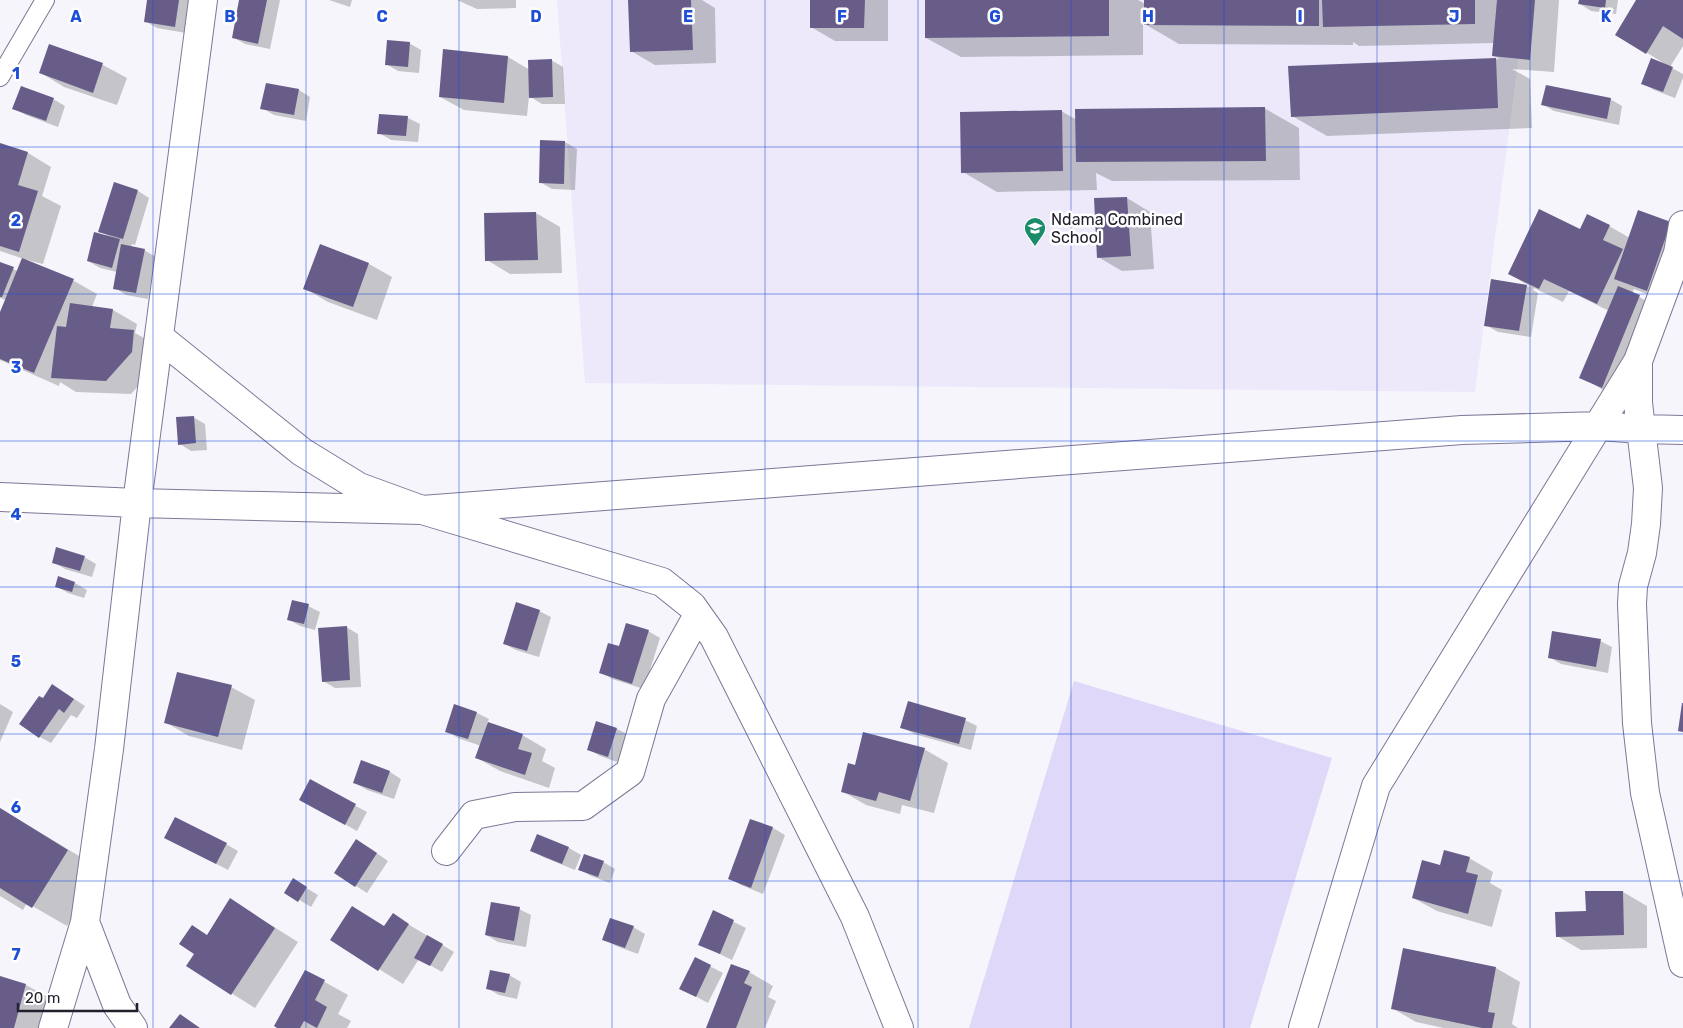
<svg xmlns="http://www.w3.org/2000/svg" width="1683" height="1028" font-family="Rubik,sans-serif">
  <style>
    .built { fill: #ede9fb }
    .green { fill: #dfd8f9 }
    .shadow { fill: #0003 }
    .building { fill: #685d89 }
    .lines { fill: none; stroke-linecap: round; stroke-linejoin: round }
    .lane-casing { stroke: #7e7797; stroke-width: 20 }
    .street-casing { stroke: #7e7797; stroke-width: 30 }
    .lane { stroke: #fff; stroke-width: 18 }
    .street { stroke: #fff; stroke-width: 28 }
    .grid { fill: none; stroke: #1d4ed8; stroke-width: 1; stroke-opacity: 0.55 }
    .labels { text-anchor: middle; dominant-baseline: central; stroke-width: 5; stroke-linejoin: round; paint-order: stroke }
    .poi-label { font-size: 16px; fill: #23202d; stroke: #fff; text-anchor: start }
    .grid-label { font-size: 16px; text-anchor: middle; font-weight: bold; fill: #1d4ed8; stroke: #fff; stroke-width: 5; stroke-linejoin: round; paint-order: stroke }
  </style>
  <rect width="100%" height="100%" fill="#f6f5fc"/>
  <path class="built" d="M557,0H1526L1475,392L585,383Z"/>
  <path class="green" d="M1074,681L1332,758L1250,1028H969Z"/>
  <path class="shadow" d="M149,0H191L186,33L157,28L145,21Z
    M241,0H280L270,49L245,44L233,37Z
    M329,0H352L350,7Z
    M457,0H516V8L477,9Z
    M629,0H702L715,8L716,63L655,65L631,51Z
    M811,0H888V41H835L811,27Z
    M926,0H1138L1145,4V0H1559L1554,72L1512,69L1530,79L1532,128L1327,136L1292,116L1290,67L1500,59L1494,56L1495,43L1359,46L1353,42V45L1179,44L1143,23V55L961,57L926,38Z
    M1580,0H1618L1616,14L1591,11L1580,4Z
    M1638,0H1683V46L1670,67L1683,74V78L1675,98L1654,90L1642,83L1665,64L1617,34Z
    M409,43L421,50L419,73L398,71L386,64Z
    M50,46L103,65L127,78L117,105L64,87L41,73Z
    M508,57L530,70L551,60L563,67L565,104H542L529,96L527,116L464,110L440,97Z
    M299,90L310,97L306,121L274,115L262,108Z
    M53,99L65,106L58,127L26,115L14,108Z
    M1610,99L1622,106L1619,125L1554,111L1542,104Z
    M1264,108L1299,128L1300,180L1112,181L1096,173L1097,190L997,192L963,172L1061,111L1077,120Z
    M408,118L420,124L418,142L391,140L379,133Z
    M565,142L577,149L575,190L552,189L540,182Z
    M0,145L28,153L51,167L42,196L61,206L43,264L27,260V262L74,281L97,294L92,307L113,310L137,324L135,333L157,345L156,366L131,394L76,392L60,382L59,386L0,360V315L6,300L0,298V264L18,271L24,259L0,251Z
    M138,191L149,198L135,245L132,244L131,248L144,250L156,257L148,299L126,295L115,288L117,272L100,268L88,261L110,237L100,231Z
    M1127,198L1150,212L1154,269L1122,271L1098,257Z
    M536,213L560,227L562,273L510,274L487,260Z
    M1671,223V303L1634,289L1632,293L1663,310L1605,391L1581,377L1609,311L1569,291L1563,302L1534,288L1533,290L1538,293L1531,337L1498,332L1486,325L1492,281L1531,287L1509,274L1581,231L1609,226L1630,238Z
    M369,264L392,277L377,320L328,302L304,288Z
    M193,417L205,424L207,450L191,451L180,444Z
    M84,557L96,564L92,577L65,569L53,562Z
    M75,583L87,590L84,598L68,593L56,586Z
    M308,606L320,612L315,630L300,626L288,619Z
    M539,611L551,617L539,657L516,650L505,644Z
    M346,627L358,634L361,687L335,688L323,681Z
    M648,631L660,638L644,689L612,679L601,672L620,648Z
    M1600,641L1612,647L1608,673L1561,664L1549,657Z
    M231,687L255,700L242,750L189,736L165,722Z
    M65,693L85,706L77,718L71,715L51,743L40,737L43,700Z
    M0,704L13,712L0,742Z
    M477,713L489,719L487,724L522,735L546,749L542,761L555,768L549,788L500,771L477,758L481,746L458,738L446,731Z
    M965,720L977,726L971,750L914,734L902,727Z
    M597,722L617,729L629,735L620,763L600,756L588,749Z
    M924,749L948,763L934,813L902,805L900,814L866,805L842,791L856,766Z
    M362,762L390,772L401,779L394,799L367,790L355,783Z
    M310,781L367,812L357,831L300,799Z
    M0,808L102,870L67,926L27,903L23,910L0,896Z
    M751,820L773,828L785,835L763,894L741,885L730,878Z
    M538,836L569,848L581,855L575,870L543,857L532,850Z
    M178,844H226L238,851L228,870Z
    M368,847L388,861L367,893L336,873Z
    M1469,858L1493,872L1490,883L1502,890L1492,927L1437,911L1413,898L1441,866Z
    M603,862L615,869L610,883L591,876L579,869Z
    M293,880L318,895L311,907L286,892Z
    M1623,892L1647,906V948L1581,950L1557,936L1587,913Z
    M231,900L298,942L255,1008L188,966Z
    M519,909L531,915L526,947L498,942L486,935Z
    M713,912L746,928L732,960L699,944Z
    M393,915L454,952L442,972L419,959L403,984L332,940L385,927Z
    M633,927L645,934L638,954L616,946L604,939Z
    M1404,950L1496,968L1520,982L1512,1024L1518,1028H1444L1416,1022L1392,1008Z
    M696,959L723,973L708,1003L693,995Z
    M305,971L348,995L338,1014L351,1021L347,1028H280Z
    M749,972L773,986L768,997L776,1001L765,1028H707Z
    M509,975L521,982L517,999L499,995L487,988Z
    M0,981L26,985L50,998L41,1028H0Z"/>
  <path class="building" d="M147,0H179L175,27L144,22Z
    M239,0H267L258,44L232,38Z
    M628,0H691L693,50L630,52Z
    M810,0H865L864,28H810Z
    M925,0H1109V36L925,38Z
    M1144,0H1319V26L1144,25Z
    M1322,0H1475V24L1323,27Z
    M1497,0H1535L1530,60L1492,56Z
    M1579,0H1606L1605,8L1578,4Z
    M1636,0H1683V39L1663,26L1646,54L1615,35Z
    M387,40L410,42L408,67L385,65Z
    M49,44L103,63L93,93L39,73Z
    M443,49L508,56L504,103L439,97Z
    M1496,58L1498,108L1291,117L1288,66Z
    M1651,58L1673,67L1663,92L1641,84Z
    M552,59L553,97L529,98L528,60Z
    M266,83L299,89L294,115L260,109Z
    M1546,85L1611,98L1607,119L1541,105Z
    M21,86L54,98L46,121L12,109Z
    M1265,107L1266,161L1076,162L1075,109Z
    M1062,110L1063,171L961,173L960,112Z
    M379,114L408,116L406,136L377,134Z
    M540,140L565,141L564,184L539,183Z
    M0,143L28,152L18,185L38,191L19,252L0,246Z
    M114,182L138,190L123,239L98,232Z
    M1127,197L1131,256L1097,258L1094,198Z
    M1539,209L1580,229L1587,214L1610,225L1603,240L1623,249L1597,304L1544,279L1539,289L1508,274Z
    M1638,210L1671,222L1647,291L1614,279Z
    M536,212L538,260L485,261L484,213Z
    M94,232L120,239L112,268L87,261Z
    M121,244L145,249L136,293L113,289Z
    M320,244L369,263L353,307L303,289Z
    M22,258L74,279L34,373L0,359V312Z
    M0,262L14,267L2,297H0Z
    M1491,279L1527,285L1519,331L1484,326Z
    M1618,286L1640,295L1602,388L1579,378Z
    M70,303L113,309L110,328L134,330L132,352L106,381L51,378L57,326L66,327Z
    M194,416L196,443L178,445L176,417Z
    M56,547L85,556L80,571L52,563Z
    M58,576L75,582L72,592L55,587Z
    M292,600L309,604L304,624L287,620Z
    M516,602L540,610L527,651L503,644Z
    M626,623L649,630L632,684L599,673L608,643L619,646Z
    M347,626L350,680L322,682L318,628Z
    M1552,631L1601,639L1596,667L1548,658Z
    M177,672L232,685L218,737L164,723Z
    M52,684L74,699L64,713L59,709L39,738L19,724L39,696L43,698Z
    M908,701L966,718L959,744L900,728Z
    M1682,703H1683V732L1678,731Z
    M454,704L477,712L468,739L445,732Z
    M596,721L617,728L608,757L587,750Z
    M488,722L523,734L518,749L532,753L525,775L475,758Z
    M863,732L925,748L910,801L879,792L876,801L841,792L848,763L855,765Z
    M361,760L390,771L382,793L353,783Z
    M310,779L356,804L345,825L299,800Z
    M0,808L68,850L32,908L0,888Z
    M175,817L227,843L216,864L164,838Z
    M750,819L773,827L751,888L728,879Z
    M537,834L569,847L562,864L530,851Z
    M356,839L377,853L355,887L334,873Z
    M1444,850L1470,857L1466,872L1478,875L1468,914L1412,898L1422,860L1440,865Z
    M584,854L604,861L598,877L578,870Z
    M293,878L307,887L298,902L284,893Z
    M1585,891H1623L1624,935L1556,937L1555,912L1586,911Z
    M230,898L275,928L231,995L186,966L194,954L179,944L192,925L207,935Z
    M491,902L520,907L514,941L485,935Z
    M352,906L384,926L393,913L409,924L378,971L330,940Z
    M713,910L734,920L720,954L698,945Z
    M610,918L634,926L625,948L602,940Z
    M427,935L443,944L430,966L414,958Z
    M1403,948L1496,967L1488,1012L1495,1013L1492,1028H1482L1391,1009Z
    M695,957L711,965L696,997L679,989Z
    M731,964L750,971L744,983L752,987L736,1028H706Z
    M305,970L325,980L315,1000L327,1007L317,1028L304,1021L300,1028H277L274,1026Z
    M490,970L510,974L505,993L486,989Z
    M0,976L26,984L14,1028H0Z
    M180,1014L200,1028H169Z"/>
  <g class="lines">
    <g class="lane-casing">
      <path id="lane" d="M0,77L45,0"/>
    </g>
    <g class="street-casing">
      <path id="street" d="M159,337L302,452L359,487L422,510L662,582L692,606L714,637L855,917L899,1028
        M1638,362V403L1648,488L1646,524L1642,553L1633,586L1632,604L1637,723L1645,793L1683,963
        M0,497L137,503L422,510L1462,430L1599,426L1641,429L1683,430
        M446,851L474,815L515,807L583,806L630,772L651,699L698,615
        M85,922L117,1005L133,1028
        M53,1028L85,922L109,749L137,503L203,0
        M1303,1028L1376,786L1638,361L1678,253L1683,225"/>
    </g>
    <use href="#lane" class="lane"/>
    <use href="#street" class="street"/>
  </g>
  <path class="grid" d="M153,0V1028M306,0V1028M459,0V1028M612,0V1028M765,0V1028M918,0V1028M1071,0V1028M1224,0V1028M1377,0V1028M1530,0V1028M0,147H1683M0,294H1683M0,441H1683M0,587H1683M0,734H1683M0,881H1683"/>
  <defs>
    <g id="school-pin" transform="scale(1.125)"><path d="M0 17L-7.5 6A9.5 9.5 0 1 1 7.5 6Z" fill="#1b8b6a" stroke="#fff"/><path d="M0-5L7-2L0 1L-7-2ZM-4 1L0 2.5L4 1V4Q0 6-4 4Z" fill="#fff"/></g>
  </defs>
  <g fill-rule="evenodd">
    <use href="#school-pin" x="1035" y="228"/>
  </g>
  <g class="labels">
    <g class="poi-label">
      <text x="1051" y="219">Ndama Combined<tspan x="1051" dy="18">School</tspan></text>
    </g>
  </g>
  <g class="grid-label">
    <text x="76" y="22">A</text>
    <text x="230" y="22">B</text>
    <text x="382" y="22">C</text>
    <text x="536" y="22">D</text>
    <text x="688" y="22">E</text>
    <text x="842" y="22">F</text>
    <text x="995" y="22">G</text>
    <text x="1148" y="22">H</text>
    <text x="1300" y="22">I</text>
    <text x="1454" y="22">J</text>
    <text x="1606" y="22">K</text>
    <text x="16" y="79">1</text>
    <text x="16" y="226">2</text>
    <text x="16" y="373">3</text>
    <text x="16" y="520">4</text>
    <text x="16" y="667">5</text>
    <text x="16" y="813">6</text>
    <text x="16" y="960">7</text>
  </g>
  <path d="M18 1003v8h119v-8" fill="none" stroke="#23202d" stroke-width="2.5"/>
  <text x="25" y="1003" font-size="15" fill="#23202d" stroke="#ffffff" stroke-width="4" paint-order="stroke">20 m</text>
</svg>
